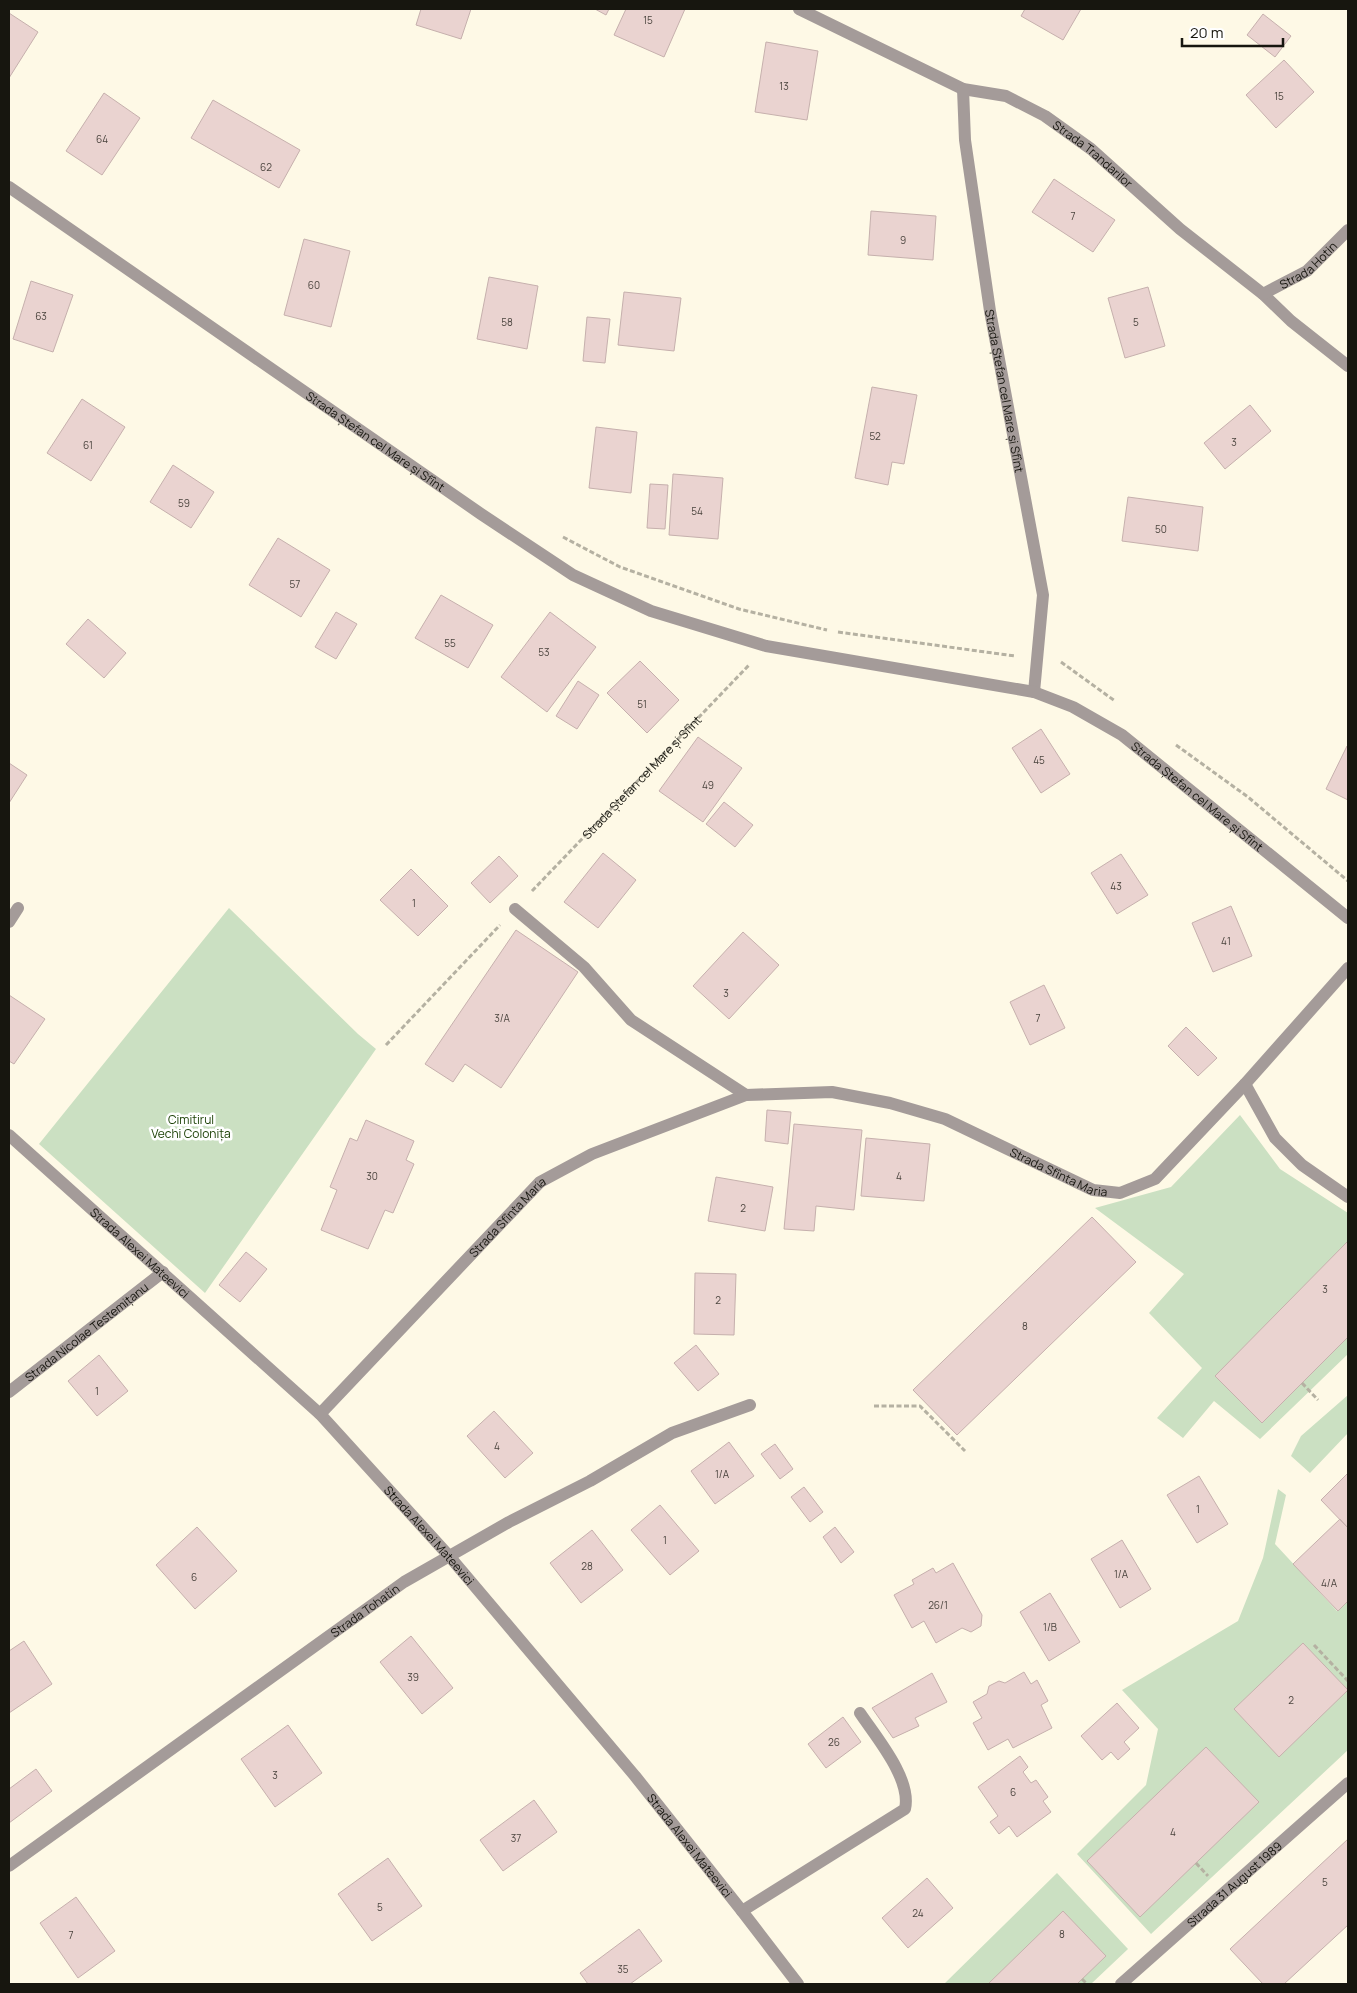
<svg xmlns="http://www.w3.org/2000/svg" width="1357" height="1993" font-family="Manrope,sans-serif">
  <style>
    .green { fill: #cbe0c2 }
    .building { fill: #ead3d0; stroke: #c6b0ad }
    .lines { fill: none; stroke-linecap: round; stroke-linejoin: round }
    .path { stroke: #b5b1a2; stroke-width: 3; stroke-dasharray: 5 2.5; stroke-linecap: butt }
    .service { stroke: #a49b99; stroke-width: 12 }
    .minor { stroke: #a49b99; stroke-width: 12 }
    .tertiary { stroke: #a49b99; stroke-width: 12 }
    .labels { text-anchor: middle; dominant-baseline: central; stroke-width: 5; stroke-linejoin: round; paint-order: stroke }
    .number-label { font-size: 10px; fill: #4c453f }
    .street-label { font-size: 12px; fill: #17160f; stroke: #fff }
    .park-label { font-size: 12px; fill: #1c4106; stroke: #fff }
  </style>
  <rect width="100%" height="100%" fill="#fef9e6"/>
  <path class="green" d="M229,908L358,1034L376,1049L205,1293L39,1144Z
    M1240,1115L1280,1169L1348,1213V1354L1260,1439L1214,1401L1183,1438L1157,1418L1202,1368L1149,1313L1184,1274L1095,1208L1171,1187Z
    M1348,1395V1433L1310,1473L1291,1456L1301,1436Z
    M1278,1489L1286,1495L1275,1544L1337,1611L1348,1601V1750L1151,1934L1077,1854L1146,1785L1158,1729L1122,1690L1238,1621L1263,1558Z
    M1057,1873L1128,1949L1091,1984H944Z"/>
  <path class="building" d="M421,9H471L461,39L416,25Z
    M595,9H609L606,15Z
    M626,9H685L664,57L614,35Z
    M1025,9H1081L1063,40L1021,16Z
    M9,13L38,32L9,78Z
    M1263,14L1291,36L1275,57L1247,35Z
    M766,42L818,51L807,120L755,112Z
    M1284,60L1314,92L1276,128L1246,95Z
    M104,93L140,118L102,175L66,151Z
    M213,100L300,150L279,188L191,138Z
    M1054,179L1115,220L1093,252L1032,212Z
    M871,211L936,216L933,260L868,255Z
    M304,239L350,251L331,327L284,315Z
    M489,277L538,286L527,349L477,339Z
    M31,281L73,295L53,352L13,339Z
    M1148,287L1165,346L1125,358L1108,298Z
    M624,292L681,298L674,351L618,345Z
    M587,317L610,319L605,363L583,361Z
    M872,387L917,395L904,464L892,462L888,485L855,478Z
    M82,399L125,427L91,481L47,453Z
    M1250,405L1271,431L1225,469L1204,443Z
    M596,427L637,432L631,493L589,488Z
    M173,465L214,492L191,528L150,502Z
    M673,474L723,478L718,539L669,535Z
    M650,484L668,485L665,529L647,528Z
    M1128,497L1203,507L1198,551L1122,541Z
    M278,538L330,570L301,617L249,585Z
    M441,595L493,625L468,668L415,638Z
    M336,612L357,624L336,659L315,647Z
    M550,612L596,647L547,712L501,677Z
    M88,619L126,653L104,678L66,644Z
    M640,661L679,700L647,733L607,693Z
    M578,681L599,695L577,729L556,716Z
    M1041,729L1070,774L1041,793L1012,748Z
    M698,737L742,768L703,822L659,791Z
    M1347,746H1348V800L1326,789Z
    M9,763L27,775L9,803Z
    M724,802L753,825L735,847L706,824Z
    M603,853L636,880L598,928L564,902Z
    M1121,854L1148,895L1117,914L1091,873Z
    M499,856L518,876L490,903L471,883Z
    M411,869L448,906L418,936L380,900Z
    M1231,906L1252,956L1213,972L1192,923Z
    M516,930L578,972L501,1088L465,1064L453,1082L425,1064Z
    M743,932L779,965L729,1019L693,986Z
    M1044,985L1065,1028L1030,1045L1010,1002Z
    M9,995L45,1019L14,1064L9,1061Z
    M1186,1027L1217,1058L1198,1076L1168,1046Z
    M767,1110L791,1112L788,1144L765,1141Z
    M366,1120L414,1141L406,1160L414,1164L393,1213L385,1210L368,1249L321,1230L337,1190L330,1187L350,1138L357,1141Z
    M794,1124L862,1130L854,1210L816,1206L814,1231L784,1229Z
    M866,1138L930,1144L924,1201L861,1196Z
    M716,1177L773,1187L765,1231L708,1221Z
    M1092,1217L1136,1262L957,1435L913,1390Z
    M1348,1241V1337L1262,1423L1215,1376Z
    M246,1252L267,1269L240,1302L219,1285Z
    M695,1273L736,1274L734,1335L694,1334Z
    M696,1345L719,1374L698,1391L674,1363Z
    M99,1355L128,1391L97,1416L68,1381Z
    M494,1411L533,1453L505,1478L467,1436Z
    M729,1442L754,1476L715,1504L691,1471Z
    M775,1444L793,1469L780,1479L761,1454Z
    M1348,1473V1528L1321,1500Z
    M1199,1476L1228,1524L1197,1543L1167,1495Z
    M804,1487L823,1512L810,1522L791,1497Z
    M660,1505L699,1551L670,1575L631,1530Z
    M1340,1519L1348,1528V1601L1338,1611L1293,1564Z
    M197,1527L237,1571L195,1609L156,1565Z
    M835,1527L854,1552L841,1563L823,1537Z
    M592,1530L623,1570L581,1603L550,1563Z
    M1122,1540L1151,1589L1120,1608L1091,1559Z
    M953,1563L982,1615L981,1626L971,1632L962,1628L936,1643L924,1621L912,1628L894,1595L914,1584L912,1580L933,1568L936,1573Z
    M1050,1593L1080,1642L1049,1661L1020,1612Z
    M411,1636L453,1688L422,1714L380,1662Z
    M24,1641L52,1684L9,1713V1651Z
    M1303,1643L1348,1690L1279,1757L1234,1709Z
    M1024,1672L1031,1684L1037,1680L1048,1701L1041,1705L1052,1728L1013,1748L1008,1739L988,1750L973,1723L982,1718L973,1702L987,1694L989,1686L999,1681L1005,1683Z
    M932,1673L947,1702L915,1718L919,1726L893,1738L872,1708Z
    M1117,1703L1139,1728L1124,1742L1130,1749L1118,1760L1111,1752L1102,1760L1081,1736Z
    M843,1717L861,1742L826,1768L808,1744Z
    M288,1725L322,1773L275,1807L241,1759Z
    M1206,1747L1259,1802L1140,1917L1087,1861Z
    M1020,1756L1028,1767L1023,1772L1031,1783L1036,1780L1048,1797L1043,1801L1051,1812L1017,1837L1009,1826L999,1834L990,1822L998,1816L978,1787Z
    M36,1769L52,1791L9,1823V1789Z
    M534,1800L557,1832L503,1871L480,1840Z
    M1348,1839V1925L1284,1984H1263L1230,1949Z
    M388,1858L422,1906L372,1941L338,1894Z
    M927,1878L953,1908L908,1948L882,1918Z
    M76,1897L115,1951L78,1978L40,1923Z
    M1063,1911L1106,1956L1077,1984H988Z
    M639,1929L662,1961L630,1984H588L580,1973Z"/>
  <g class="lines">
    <g class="path">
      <path d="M563,537L620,567L739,609L827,630"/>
      <path d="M838,632L1015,656"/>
      <path d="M1061,662L1115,701"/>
      <path d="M1176,745L1248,797L1348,881"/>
      <path id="s1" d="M532,891L749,665"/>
      <path d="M386,1045L500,925"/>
      <path d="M1302,1383L1318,1400"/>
      <path d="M874,1406H920L965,1451"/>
      <path d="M1314,1645L1348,1681"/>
      <path d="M1196,1863L1208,1876"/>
      <path d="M1082,1979L1087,1984"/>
    </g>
    <path class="service" d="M515,909L584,967L631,1020L746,1095
      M9,922L18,908
      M742,1911L905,1809C912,1779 876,1737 860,1713"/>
    <g class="minor">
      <path id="s2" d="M799,9L963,89L1006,96L1045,116L1091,149L1180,229L1263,294L1291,321L1348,366"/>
      <path id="s3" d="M963,89L965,140L990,311L1043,595L1034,692"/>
      <path id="s4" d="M1263,294L1307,271L1348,230"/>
      <path d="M1245,1084L1275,1138L1302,1165L1348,1197"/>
      <path id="s5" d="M9,1135L320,1414L450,1557L635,1776L742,1911L798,1984"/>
      <path id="s6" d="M9,1392L163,1272"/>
      <path id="s7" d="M320,1414L540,1182L592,1154L746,1095L832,1092L890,1103L945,1119L1093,1190L1120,1193L1155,1179L1245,1084L1348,968"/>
      <path id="s8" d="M9,1866L404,1582L509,1522L590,1481L672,1433L750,1405"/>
      <path id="s9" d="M1121,1984L1348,1783"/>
    </g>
    <path class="tertiary" id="s10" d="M9,187L481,514L573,575L651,611L766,646L1034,692L1073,707L1122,735L1348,918"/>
  </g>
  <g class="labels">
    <g class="number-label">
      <text x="648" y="20">15</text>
      <text x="784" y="86">13</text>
      <text x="1279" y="96">15</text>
      <text x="102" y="139">64</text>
      <text x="266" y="167">62</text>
      <text x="1073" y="216">7</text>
      <text x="903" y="240">9</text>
      <text x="314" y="285">60</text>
      <text x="41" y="316">63</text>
      <text x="507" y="322">58</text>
      <text x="1136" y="322">5</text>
      <text x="875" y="436">52</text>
      <text x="1234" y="442">3</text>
      <text x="88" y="445">61</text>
      <text x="184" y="503">59</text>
      <text x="697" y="511">54</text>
      <text x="1161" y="529">50</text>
      <text x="295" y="584">57</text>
      <text x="450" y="643">55</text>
      <text x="544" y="652">53</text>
      <text x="642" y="704">51</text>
      <text x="1039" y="760">45</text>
      <text x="708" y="785">49</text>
      <text x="1116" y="886">43</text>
      <text x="414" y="903">1</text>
      <text x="1226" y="941">41</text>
      <text x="726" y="993">3</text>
      <text x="502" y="1018">3/A</text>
      <text x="1038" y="1018">7</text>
      <text x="372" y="1176">30</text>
      <text x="899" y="1176">4</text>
      <text x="743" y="1208">2</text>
      <text x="1325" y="1289">3</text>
      <text x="718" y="1300">2</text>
      <text x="1025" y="1326">8</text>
      <text x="97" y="1391">1</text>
      <text x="497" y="1446">4</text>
      <text x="722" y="1474">1/A</text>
      <text x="1198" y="1509">1</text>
      <text x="665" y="1540">1</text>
      <text x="587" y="1566">28</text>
      <text x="1121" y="1574">1/A</text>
      <text x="194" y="1577">6</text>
      <text x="1329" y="1583">4/A</text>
      <text x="938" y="1605">26/1</text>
      <text x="1050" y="1627">1/B</text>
      <text x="413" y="1677">39</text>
      <text x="1291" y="1700">2</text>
      <text x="834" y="1742">26</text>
      <text x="275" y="1775">3</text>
      <text x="1013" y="1792">6</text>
      <text x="1173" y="1832">4</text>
      <text x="516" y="1838">37</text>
      <text x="1325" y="1882">5</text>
      <text x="380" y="1907">5</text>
      <text x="918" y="1913">24</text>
      <text x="1062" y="1934">8</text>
      <text x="71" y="1935">7</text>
      <text x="623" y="1969">35</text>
    </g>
    <g class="street-label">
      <text stroke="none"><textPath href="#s2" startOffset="331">Strada Trandarilor</textPath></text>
      <text stroke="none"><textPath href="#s4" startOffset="54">Strada Hotin</textPath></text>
      <text stroke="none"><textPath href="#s3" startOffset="305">Strada Ștefan cel Mare și Sfînt</textPath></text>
      <text stroke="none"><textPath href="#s10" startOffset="446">Strada Ștefan cel Mare și Sfînt</textPath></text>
      <text stroke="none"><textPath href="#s1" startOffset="158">Strada Ștefan cel Mare și Sfînt</textPath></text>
      <text stroke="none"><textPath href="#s10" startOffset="1358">Strada Ștefan cel Mare și Sfînt</textPath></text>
      <text stroke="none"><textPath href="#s7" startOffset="872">Strada Sfînta Maria</textPath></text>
      <text stroke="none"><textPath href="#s7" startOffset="272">Strada Sfînta Maria</textPath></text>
      <text stroke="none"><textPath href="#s5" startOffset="176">Strada Alexei Mateevici</textPath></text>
      <text stroke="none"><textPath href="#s6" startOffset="98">Strada Nicolae Testemițanu</textPath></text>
      <text stroke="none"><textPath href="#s5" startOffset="581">Strada Alexei Mateevici</textPath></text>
      <text stroke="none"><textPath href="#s8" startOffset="438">Strada Tohatin</textPath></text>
      <text stroke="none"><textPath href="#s5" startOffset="986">Strada Alexei Mateevici</textPath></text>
      <text stroke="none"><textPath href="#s9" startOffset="151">Strada 31 August 1989</textPath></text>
    </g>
    <g class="park-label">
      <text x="191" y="1119">Cimitirul<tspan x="191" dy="14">Vechi Colonița</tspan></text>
    </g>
  </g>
  <rect width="1357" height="1993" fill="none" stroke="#17160f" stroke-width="20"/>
  <path d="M1182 38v8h101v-8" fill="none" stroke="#17160f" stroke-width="2.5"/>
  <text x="1190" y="38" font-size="15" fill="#17160f" stroke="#ffffff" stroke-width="4" paint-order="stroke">20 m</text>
</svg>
